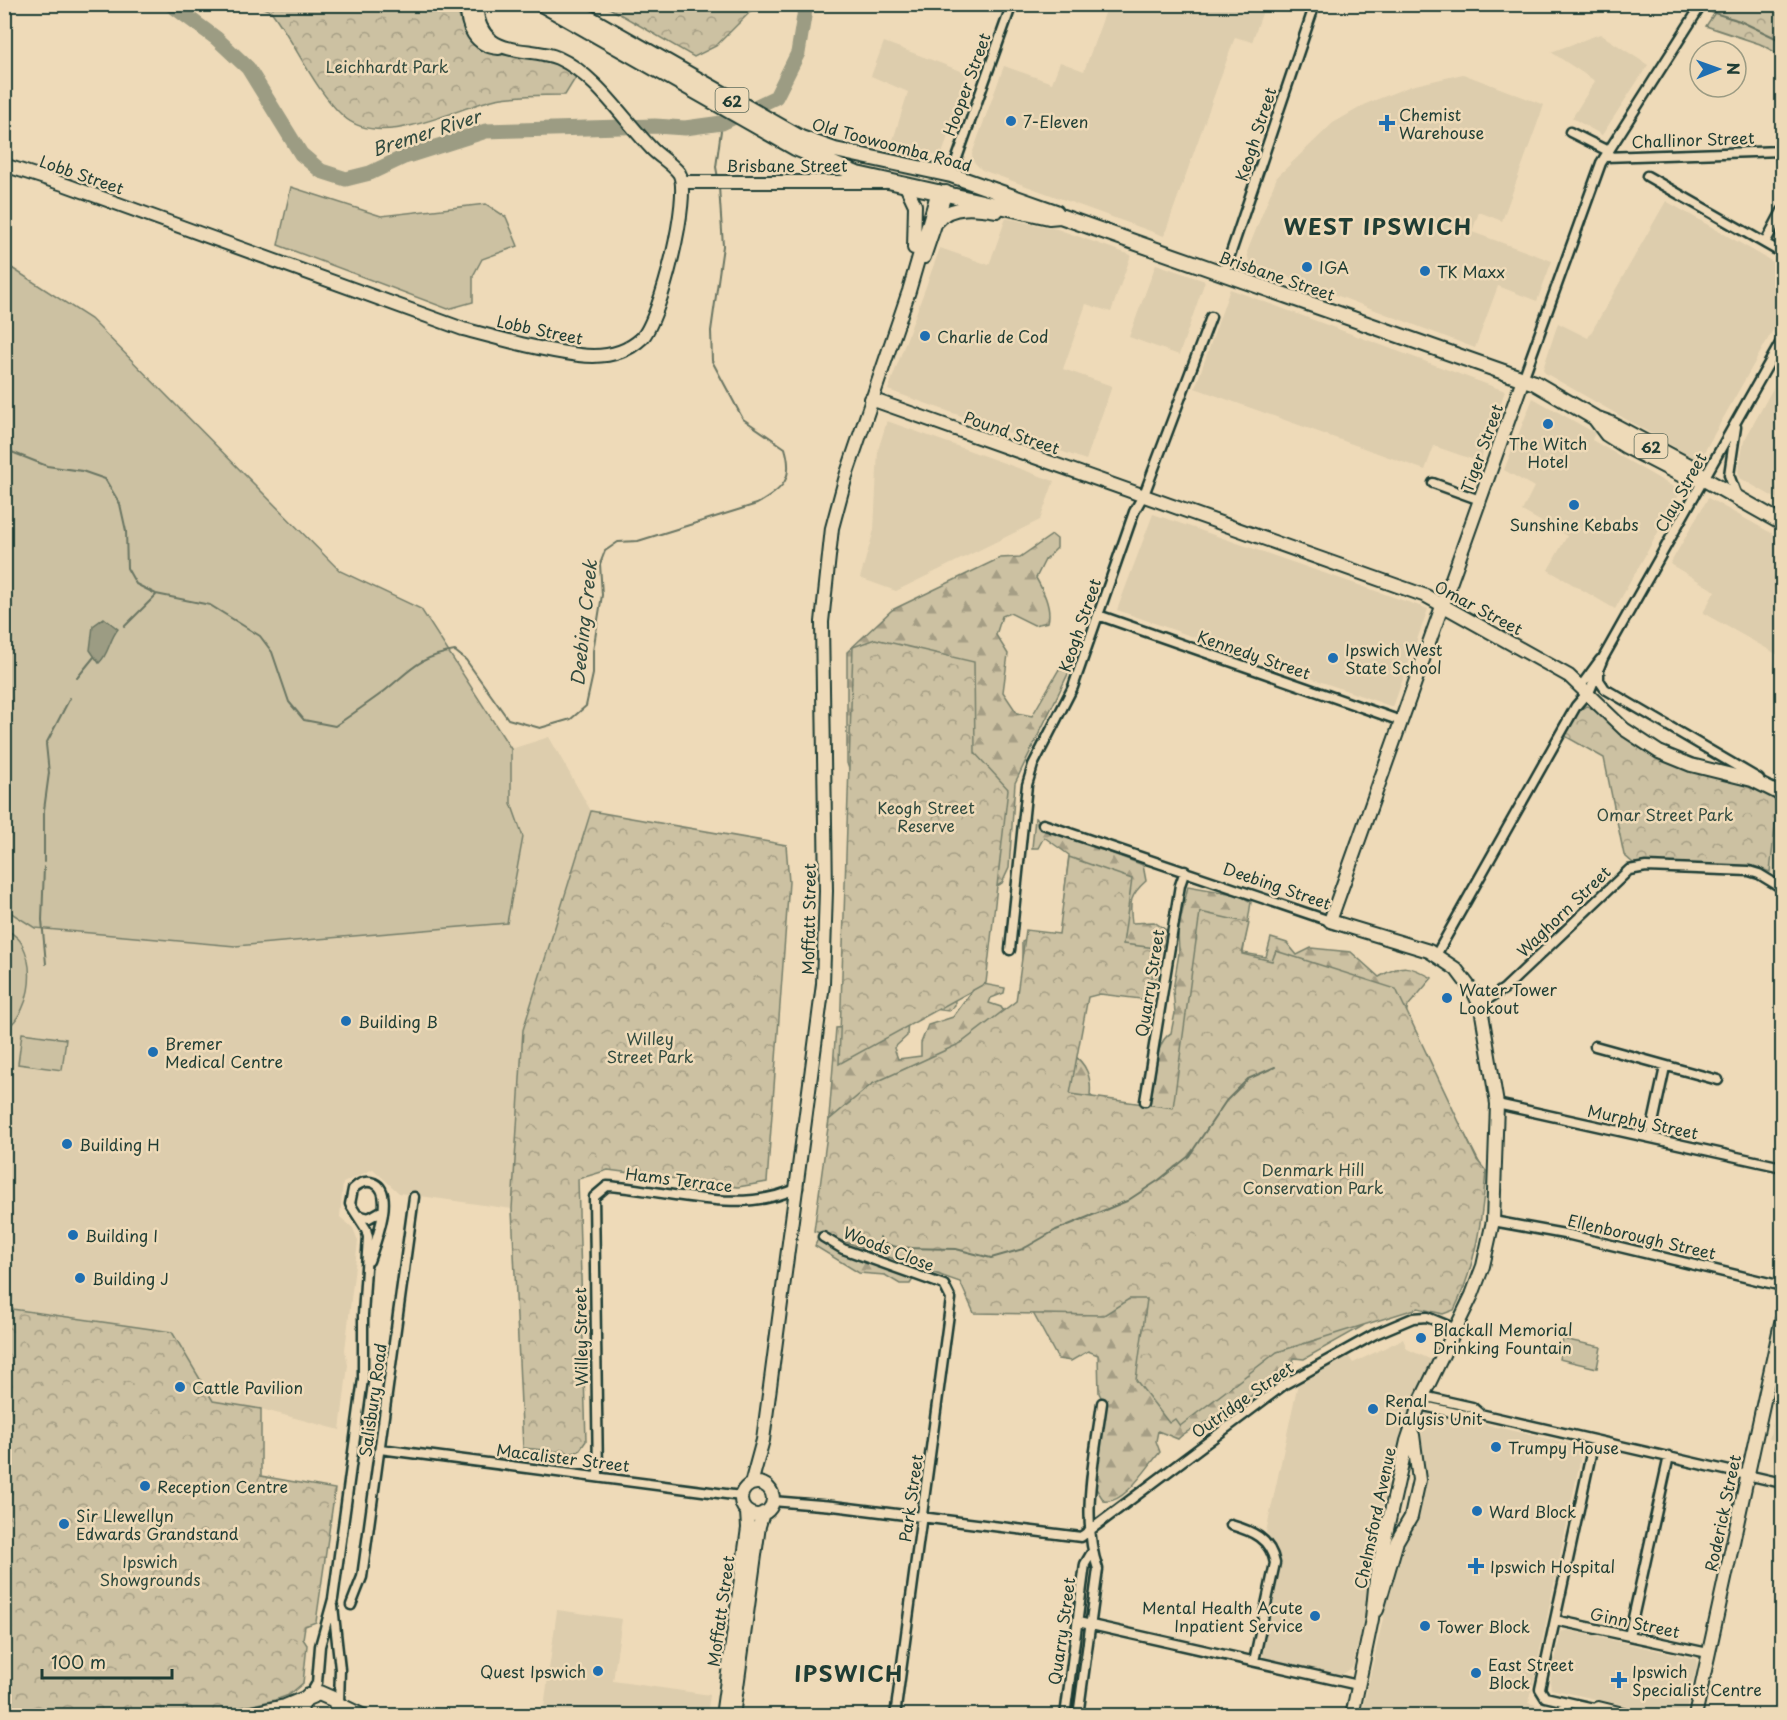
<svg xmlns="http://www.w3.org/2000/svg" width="1787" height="1720" font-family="'Playpen Sans',sans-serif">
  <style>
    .built { fill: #ddcdad }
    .grass { fill: #ccc1a2; stroke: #767f6b; stroke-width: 1.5 }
    .forest { fill: url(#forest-firs); stroke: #767f6b; stroke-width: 1.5 }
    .park { fill: url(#park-crowns); stroke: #767f6b; stroke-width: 1.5 }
    .water { fill: #9c9c83; stroke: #6a7663; stroke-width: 1.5 }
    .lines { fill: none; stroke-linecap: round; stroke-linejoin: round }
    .stream { stroke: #6a7663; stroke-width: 2 }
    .river { stroke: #9c9c83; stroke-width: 15 }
    .street-casing { stroke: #1f3d34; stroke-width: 13 }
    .secondary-casing { stroke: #1f3d34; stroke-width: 16 }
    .primary-casing { stroke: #1f3d34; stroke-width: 18 }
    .street { stroke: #eedab8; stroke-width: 8 }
    .secondary { stroke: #eedab8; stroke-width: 12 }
    .primary { stroke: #eedab8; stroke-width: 14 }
    .poi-dot { fill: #1f6fb2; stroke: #eedab8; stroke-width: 2 }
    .labels { text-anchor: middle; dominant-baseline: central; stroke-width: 5; stroke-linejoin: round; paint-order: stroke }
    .shield { fill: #eedab8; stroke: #5d6c5c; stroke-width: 1.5 }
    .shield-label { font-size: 15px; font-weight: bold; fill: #1f3d34 }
    .park-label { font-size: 16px; fill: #304a3f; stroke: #eedab8 }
    .street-label { font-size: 16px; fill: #1f3d34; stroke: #eedab8 }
    .poi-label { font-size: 16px; fill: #1f3d34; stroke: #eedab8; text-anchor: start }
    .water-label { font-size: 18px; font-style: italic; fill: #324b40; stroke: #eedab8 }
    .district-label { font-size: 22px; font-weight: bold; letter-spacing: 1.5px; fill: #1f3d34; stroke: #eedab8 }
  </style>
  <defs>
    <pattern id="forest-firs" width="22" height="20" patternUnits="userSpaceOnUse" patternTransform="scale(1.5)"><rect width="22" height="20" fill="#ccc1a2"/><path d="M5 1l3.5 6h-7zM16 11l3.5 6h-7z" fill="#a59e85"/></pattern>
    <pattern id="park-crowns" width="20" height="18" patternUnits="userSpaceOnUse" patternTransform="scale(1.5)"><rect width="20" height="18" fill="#ccc1a2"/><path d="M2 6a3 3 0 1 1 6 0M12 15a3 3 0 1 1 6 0" fill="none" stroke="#a59e85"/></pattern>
  </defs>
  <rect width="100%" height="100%" fill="#eedab8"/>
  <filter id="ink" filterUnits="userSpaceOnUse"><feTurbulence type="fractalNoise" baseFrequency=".0167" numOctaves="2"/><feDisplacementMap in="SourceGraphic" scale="12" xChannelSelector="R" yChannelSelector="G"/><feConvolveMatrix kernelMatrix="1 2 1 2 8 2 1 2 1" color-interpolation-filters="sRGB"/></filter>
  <g filter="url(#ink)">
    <path class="built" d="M1108,5H1265L1252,42L1235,37L1164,236L982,170L973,161L972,154L1004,66L1052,83L1060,62L1084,71Z
      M1600,34L1648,65L1602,135L1572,118L1595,81L1551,52Z
      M884,42L969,74L941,157L893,140L908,92L871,76Z
      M1463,74L1544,105L1502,221L1479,212L1472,232L1552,261L1537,301L1498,286L1475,348L1249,262L1247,252L1277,177L1333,123L1368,103L1411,86Z
      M1666,201L1782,267V314L1699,461L1545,373L1543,369L1558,323L1588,338Z
      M1006,218L1057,229L1131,255L1111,312L1086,304L1063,369L1112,386L1086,460L888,390L940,248L989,265Z
      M1156,264L1205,281L1179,355L1129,337Z
      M1230,289L1505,391L1480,462L1434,446L1425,470L1195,388Z
      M1782,372V502L1740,478L1738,471L1744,441Z
      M1533,398L1595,433L1592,440L1677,489L1679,495L1615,609L1548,570L1567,536L1522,511L1534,487L1504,470Z
      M887,421L1054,481L1040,520L896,591L860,578L874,530L878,450Z
      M1708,498L1782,539V657L1703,613L1715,591L1670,564Z
      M1153,514L1428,609L1393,707L1117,610Z
      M549,737L591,811L523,1030L512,1209L399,1193L373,1169L343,1183L340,1217L353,1228L358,1241L345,1350L348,1365L340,1430L261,1409L213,1401L172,1332L5,1308L4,909L35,928L523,837L511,803V749Z
      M1778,800L1782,803V880L1770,872Z
      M1403,1339L1407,1349L1432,1360L1414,1399L1353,1667L1339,1677L1269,1661L1263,1656L1261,1648L1279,1563L1277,1547L1266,1532L1298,1383L1348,1355L1353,1363Z
      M1428,1411L1583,1447L1529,1703L1561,1711L1566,1715L1361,1716L1402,1534L1421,1443L1422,1427L1420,1420Z
      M1775,1414L1782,1415V1442L1769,1439Z
      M557,1610L622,1619L613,1681L710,1695L707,1715H543Z
      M1567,1630L1696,1659L1697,1665L1685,1715H1666L1551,1689L1550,1682L1561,1632Z"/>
    <path class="grass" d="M291,187L381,216L486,204L506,217L518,246L482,259L473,276V302L448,309L278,245Z
      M4,263L91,319L340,571L421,609L511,749V803L523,837L507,923L235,946L35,928L5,909Z
      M4,928C10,932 19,937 22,944C36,971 30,1012 5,1030Z
      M22,1033L66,1039L62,1070L18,1064Z
      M1563,1339L1601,1347L1597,1368L1559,1359Z"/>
    <path class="forest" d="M1052,535L1057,539V548L1045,560L1036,578C1043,590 1052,608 1048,622L1034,625L1010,613L1002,616L996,635L1008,654L1003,692L1017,713L1032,716L1077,638L1082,637V645L1015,783L1009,868L1002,883L994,888L954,977L955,1005L949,1011L927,1008L909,996L907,1036L894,1048L898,1059L921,1056V1043L928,1025L953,1017L978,983L1005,988L1004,993L991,998L989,1003L1001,1007L1005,1013L992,1080L1022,985V942L1035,936L1050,939L1060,933L1069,855L1044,837L1038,848H1032L1035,818L1041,821L1043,828L1143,865L1146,881C1130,895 1129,902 1132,923L1154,922L1166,930L1165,942L1158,954L1161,962L1153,987L1145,992L1087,991L1072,1054C1086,1063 1092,1078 1090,1095L1099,1103L1145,1108C1160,1089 1150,1045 1171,1033L1175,1013L1173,990L1179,953L1178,932L1188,886L1239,895L1251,902L1243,953L1266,957L1271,938L1287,943L1297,955L1311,948L1351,952L1379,977C1403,963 1408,965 1432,978L1408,1006L1403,1025L1439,1084L1482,1168L1363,1326L1304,1359L1294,1358L1292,1365L1248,1398L1238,1399L1236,1409C1219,1418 1189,1427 1178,1439L1158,1431L1156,1441L1160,1452C1147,1467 1124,1505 1104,1501L1095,1487L1104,1403L1099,1393L1098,1355L1088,1351L1071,1361L1058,1359L1033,1313L981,1284L947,1273L938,1281L913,1279L910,1284H900L885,1275L859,1273L815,1246L820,1233L836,1028L860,1026L859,801L847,763V652L892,610L1000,558L1020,557Z"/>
    <path class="park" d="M256,5H459C457,15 462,26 468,34C490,63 510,52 539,58C553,61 565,69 576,77L565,95C542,95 518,95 496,99C455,108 381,151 343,116C313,88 296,44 271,11Z
      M604,5H757L716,46L694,57Z
      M1720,5H1782V56L1760,44L1706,26Z
      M875,639L974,662L975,753L1008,789L986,983L839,1064L853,647Z
      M1586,706C1595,706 1630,742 1644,750C1686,775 1735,776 1778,800L1770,872L1754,866L1633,863L1624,855L1604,758L1565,736L1579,711Z
      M591,811L786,845L789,882L767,1182L738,1187L608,1170L578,1179L586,1441L579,1451L573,1453L523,1448L512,1209L523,1030Z
      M1069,857L1132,879L1123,944L1156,948L1149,1000L1100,994L1088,997L1070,1094L1173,1108L1200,912L1249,923L1242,954L1272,961L1276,951L1396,989L1477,1160L1486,1171C1482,1219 1476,1266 1454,1310L1443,1314L1418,1308L1277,1352L1180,1426L1175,1419L1169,1423L1136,1380L1147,1299H1129L1104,1315L974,1313L960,1282L814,1231L829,1120L872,1084L961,1043L1016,1001L1026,930L1059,934Z
      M5,1308L172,1332L213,1401L261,1409V1476L335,1489L316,1622L305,1626L303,1639L307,1645L303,1683L289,1695L275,1700L207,1715H5Z"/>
    <path class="water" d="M104,618L118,629C109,640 109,654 99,663L90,650L93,626Z"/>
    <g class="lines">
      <path class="stream" d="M1683,4L1686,6
        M1708,11L1740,21L1782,41
        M718,178L716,167L722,123
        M4,449L47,466L82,471L105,479L120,504L126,531L127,568L136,584L156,594L210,605L260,636L272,652L289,702L304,720L335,726C351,715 367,704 382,693C409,672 419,656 455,651L466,660L508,719L540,728L571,719L586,706L593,674V651L602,595L600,564L605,551L618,542L638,541L757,504C784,489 794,478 785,448L743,419L712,361L711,331L723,246L719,187
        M124,627L156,595
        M77,678L94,657
        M44,862V810L49,773L46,744L70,698
        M44,867L42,920L46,964
        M880,1237L881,1243L901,1248L956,1249L991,1258L1023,1249L1056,1230L1127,1201L1159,1180L1189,1156L1226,1101L1248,1079L1275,1067"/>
      <path class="river" d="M170,4L216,38L248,68L301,154L321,171L346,179L370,173L404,157L486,131L655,126L685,128L722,123L776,97L798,53L806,4"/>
      <g class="street-casing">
        <path id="street" d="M1570,132L1608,151
          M1605,157L1782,151
          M951,175L1012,4
          M1647,176L1782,253
          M1765,243L1782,211
          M1224,273L1315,4
          M1523,379L1601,163L1702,4
          M1736,427L1729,475L1737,496
          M1433,483L1480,500
          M1098,615L1401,721
          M1599,672V680L1605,689L1759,779
          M1581,686L1600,660
          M1589,693L1603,658L1782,340
          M1043,824L1330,921
          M1010,950L1027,785L1033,765L1073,687L1134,512L1145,492L1211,317
          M1436,955L1576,706L1588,692
          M1480,1004L1504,989L1629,870L1646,867L1749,871L1759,874L1782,888
          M1595,1046L1718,1080
          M1145,1101L1180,885L1185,871
          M1497,1104L1782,1167
          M1650,1137L1665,1067
          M1493,1221L1570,1235L1782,1286
          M823,1237L843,1249L944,1285L951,1299L895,1716
          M369,1261C375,1244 396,1192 374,1183C366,1180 359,1183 353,1189L350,1204L357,1215L369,1218L383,1210
          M1423,1396L1472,1407L1480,1414L1782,1483
          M1419,1405L1470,1416L1480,1414
          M1594,1440L1540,1689L1545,1697L1598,1709
          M380,1449L741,1496
          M598,1476L594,1197L607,1186C670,1190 738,1216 798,1188
          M772,1501L833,1506L1081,1537L1285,1384L1375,1334L1413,1318L1427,1317L1456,1329
          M1231,1525C1252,1531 1270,1538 1275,1563L1254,1661
          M351,1605L362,1577L414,1197
          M333,1606L340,1669L339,1703
          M1555,1620L1708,1653
          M1078,1622L1358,1685
          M1629,1636L1669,1456
          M310,1695L317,1683L320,1646L333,1599L363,1379V1315L368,1237L366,1229L357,1215
          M1561,1701L1569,1716
          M1065,1716L1085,1564L1092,1552
          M1078,1716L1098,1569C1080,1518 1095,1455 1102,1403"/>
      </g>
      <g class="secondary-casing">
        <path id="secondary" d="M467,4C466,27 475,46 499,48
          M4,165L66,185L463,329C501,339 540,350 579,355C602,358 624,355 642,338C660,320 692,194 679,173C672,164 660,157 652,149C623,119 596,75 558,58C537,49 510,54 492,41C481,32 476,19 477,4
          M683,182H885
          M905,184L915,205L914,248
          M938,221C950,204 978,208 997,211
          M924,257L946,192
          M871,399L1426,596L1569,676L1624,729L1659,752L1691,765L1752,780L1782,795
          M741 1499a16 16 0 1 1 32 0a16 16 0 1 1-32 0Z
          M751,1484L763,1440L823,984L826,891L822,622L832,528L846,476L909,291L938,191
          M1377,1610L1397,1541L1411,1517L1419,1480L1413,1435
          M722,1716L748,1528L747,1512
          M733,1716L759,1526L763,1513
          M1352,1716L1372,1619L1376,1578L1407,1441L1421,1400L1472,1295L1483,1266L1493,1221L1497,1104L1481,1008L1474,993L1456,969L1429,951L1330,921L1523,379
          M1695,1716L1782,1318"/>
      </g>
      <g class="primary-casing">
        <path id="primary" d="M541,4L795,148L857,174L1049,217L1060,216L1535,383L1595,418L1609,423L1693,468L1704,479L1782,523
          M565,4L801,138L835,150L951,175L1056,212
          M1595,418L1607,434L1626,446L1686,477L1704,479
          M339,1705L362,1716
          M242,1716L285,1707L319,1693L335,1700L340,1716
          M300,1716L301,1705L308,1696
          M1590,1716L1598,1709L1627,1716"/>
      </g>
      <use href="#street" class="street"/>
      <use href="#secondary" class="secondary"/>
      <use href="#primary" class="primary"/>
    </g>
  </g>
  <g class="poi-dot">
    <circle cx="1011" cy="121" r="6"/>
    <path d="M1384 114h6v6h6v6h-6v6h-6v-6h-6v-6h6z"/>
    <circle cx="1307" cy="267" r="6"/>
    <circle cx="1425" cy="271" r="6"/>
    <circle cx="925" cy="336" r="6"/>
    <circle cx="1548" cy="424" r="6"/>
    <circle cx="1574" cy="505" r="6"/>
    <circle cx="1333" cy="658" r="6"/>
    <circle cx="1447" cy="998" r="6"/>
    <circle cx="346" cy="1021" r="6"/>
    <circle cx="153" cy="1052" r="6"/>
    <circle cx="67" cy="1144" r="6"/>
    <circle cx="73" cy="1235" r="6"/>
    <circle cx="80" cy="1278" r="6"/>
    <circle cx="1421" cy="1338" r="6"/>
    <circle cx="180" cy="1387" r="6"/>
    <circle cx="1373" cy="1409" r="6"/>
    <circle cx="1496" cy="1447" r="6"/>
    <circle cx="145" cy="1486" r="6"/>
    <circle cx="1477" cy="1511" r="6"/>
    <circle cx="64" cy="1524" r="6"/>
    <path d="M1473 1557h6v6h6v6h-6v6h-6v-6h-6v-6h6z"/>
    <circle cx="1315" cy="1616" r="6"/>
    <circle cx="1425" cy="1626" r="6"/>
    <circle cx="598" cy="1671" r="6"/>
    <circle cx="1476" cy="1673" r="6"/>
    <path d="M1616 1671h6v6h6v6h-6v6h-6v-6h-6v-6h6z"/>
  </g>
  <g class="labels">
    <g class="shield">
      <rect x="715.5" y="88" width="33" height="24" rx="4.5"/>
      <rect x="1634.5" y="434" width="33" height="24" rx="4.5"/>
    </g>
    <g class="shield-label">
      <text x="732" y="100">62</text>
      <text x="1651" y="446">62</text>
    </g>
    <g class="park-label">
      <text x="387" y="66">Leichhardt Park</text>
      <text x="926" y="807">Keogh Street<tspan x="926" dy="18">Reserve</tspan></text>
      <text x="1665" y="814">Omar Street Park</text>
      <text x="650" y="1038">Willey<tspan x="650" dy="18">Street Park</tspan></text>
      <text x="1313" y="1169">Denmark Hill<tspan x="1313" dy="18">Conservation Park</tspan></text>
      <text x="150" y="1561">Ipswich<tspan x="150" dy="18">Showgrounds</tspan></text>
    </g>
    <g class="street-label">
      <text transform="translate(966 84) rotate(-70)">Hooper Street</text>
      <text transform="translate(1255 134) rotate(-72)">Keogh Street</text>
      <text transform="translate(1693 139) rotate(-2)">Challinor Street</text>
      <text transform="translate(892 144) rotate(15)">Old Toowoomba Road</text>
      <text x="787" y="165">Brisbane Street</text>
      <text transform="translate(82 174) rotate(19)">Lobb Street</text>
      <text transform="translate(1277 275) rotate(19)">Brisbane Street</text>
      <text transform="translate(540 329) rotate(12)">Lobb Street</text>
      <text transform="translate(1012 432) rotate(19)">Pound Street</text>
      <text transform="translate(1481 448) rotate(-70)">Tiger Street</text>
      <text transform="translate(1680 492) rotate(-61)">Clay Street</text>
      <text transform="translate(1479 607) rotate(28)">Omar Street</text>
      <text transform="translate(1079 625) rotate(-71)">Keogh Street</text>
      <text transform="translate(1254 654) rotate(19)">Kennedy Street</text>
      <text transform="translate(1277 885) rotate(19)">Deebing Street</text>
      <text transform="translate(1563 911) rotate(-44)">Waghorn Street</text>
      <text transform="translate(808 919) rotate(-89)">Moffatt Street</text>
      <text transform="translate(1149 983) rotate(-81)">Quarry Street</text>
      <text transform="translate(1643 1121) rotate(12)">Murphy Street</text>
      <text transform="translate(679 1179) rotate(7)">Hams Terrace</text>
      <text transform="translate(1642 1236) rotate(13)">Ellenborough Street</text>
      <text transform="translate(889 1248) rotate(21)">Woods Close</text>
      <text transform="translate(580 1337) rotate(-91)">Willey Street</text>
      <text transform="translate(1242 1399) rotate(-35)">Outridge Street</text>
      <text transform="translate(372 1400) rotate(-82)">Salisbury Road</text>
      <text transform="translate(563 1457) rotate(7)">Macalister Street</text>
      <text transform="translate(910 1498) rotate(-82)">Park Street</text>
      <text transform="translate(1722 1513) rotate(-78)">Roderick Street</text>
      <text transform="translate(1374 1518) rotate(-78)">Chelmsford Avenue</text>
      <text transform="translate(720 1611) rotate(-82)">Moffatt Street</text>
      <text transform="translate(1635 1622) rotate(12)">Ginn Street</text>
      <text transform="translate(1061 1631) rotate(-82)">Quarry Street</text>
    </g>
    <g class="poi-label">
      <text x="1399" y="114">Chemist<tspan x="1399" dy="18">Warehouse</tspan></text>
      <text x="1023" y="121">7-Eleven</text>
      <text x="1319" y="267">IGA</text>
      <text x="1437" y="271">TK Maxx</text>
      <text x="937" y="336">Charlie de Cod</text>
      <text x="1548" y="443" text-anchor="middle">The Witch<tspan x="1548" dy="18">Hotel</tspan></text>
      <text x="1574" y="524" text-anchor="middle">Sunshine Kebabs</text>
      <text x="1345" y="649">Ipswich West<tspan x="1345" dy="18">State School</tspan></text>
      <text x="1459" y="989">Water Tower<tspan x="1459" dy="18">Lookout</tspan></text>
      <text x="358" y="1021">Building B</text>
      <text x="165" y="1043">Bremer<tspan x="165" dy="18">Medical Centre</tspan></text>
      <text x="79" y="1144">Building H</text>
      <text x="85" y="1235">Building I</text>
      <text x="92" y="1278">Building J</text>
      <text x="1433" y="1329">Blackall Memorial<tspan x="1433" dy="18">Drinking Fountain</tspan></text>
      <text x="192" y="1387">Cattle Pavilion</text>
      <text x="1385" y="1400">Renal<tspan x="1385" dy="18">Dialysis Unit</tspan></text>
      <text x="1508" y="1447">Trumpy House</text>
      <text x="157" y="1486">Reception Centre</text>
      <text x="1489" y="1511">Ward Block</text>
      <text x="76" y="1515">Sir Llewellyn<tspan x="76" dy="18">Edwards Grandstand</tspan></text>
      <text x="1490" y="1566">Ipswich Hospital</text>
      <text x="1303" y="1607" text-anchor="end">Mental Health Acute<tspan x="1303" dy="18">Inpatient Service</tspan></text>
      <text x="1437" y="1626">Tower Block</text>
      <text x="1488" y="1664">East Street<tspan x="1488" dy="18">Block</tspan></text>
      <text x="586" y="1671" text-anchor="end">Quest Ipswich</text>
      <text x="1632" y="1671">Ipswich<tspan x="1632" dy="18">Specialist Centre</tspan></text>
    </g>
    <g class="water-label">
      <text transform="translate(426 132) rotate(-18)">Bremer River</text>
      <text transform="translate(583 623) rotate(-84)">Deebing Creek</text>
    </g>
    <g class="district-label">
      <text x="1378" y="225">WEST IPSWICH</text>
      <text x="849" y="1672">IPSWICH</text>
    </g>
  </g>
  <rect width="1787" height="1720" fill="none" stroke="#eedab8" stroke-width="24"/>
  <rect x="12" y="12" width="1763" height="1696" fill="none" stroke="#1f3d34" stroke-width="2" filter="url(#ink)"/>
  <g transform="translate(1718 69) rotate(89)"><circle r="28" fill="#eedab8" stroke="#9b9b83" stroke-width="1.5"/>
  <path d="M0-4.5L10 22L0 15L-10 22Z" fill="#1f6fb2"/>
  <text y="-9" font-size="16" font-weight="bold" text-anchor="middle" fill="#1f3d34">N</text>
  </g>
  <path d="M42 1669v9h130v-9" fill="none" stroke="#1f3d34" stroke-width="3"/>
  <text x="51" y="1669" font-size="18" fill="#1f3d34" stroke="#eedab8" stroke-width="4.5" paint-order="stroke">100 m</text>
</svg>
